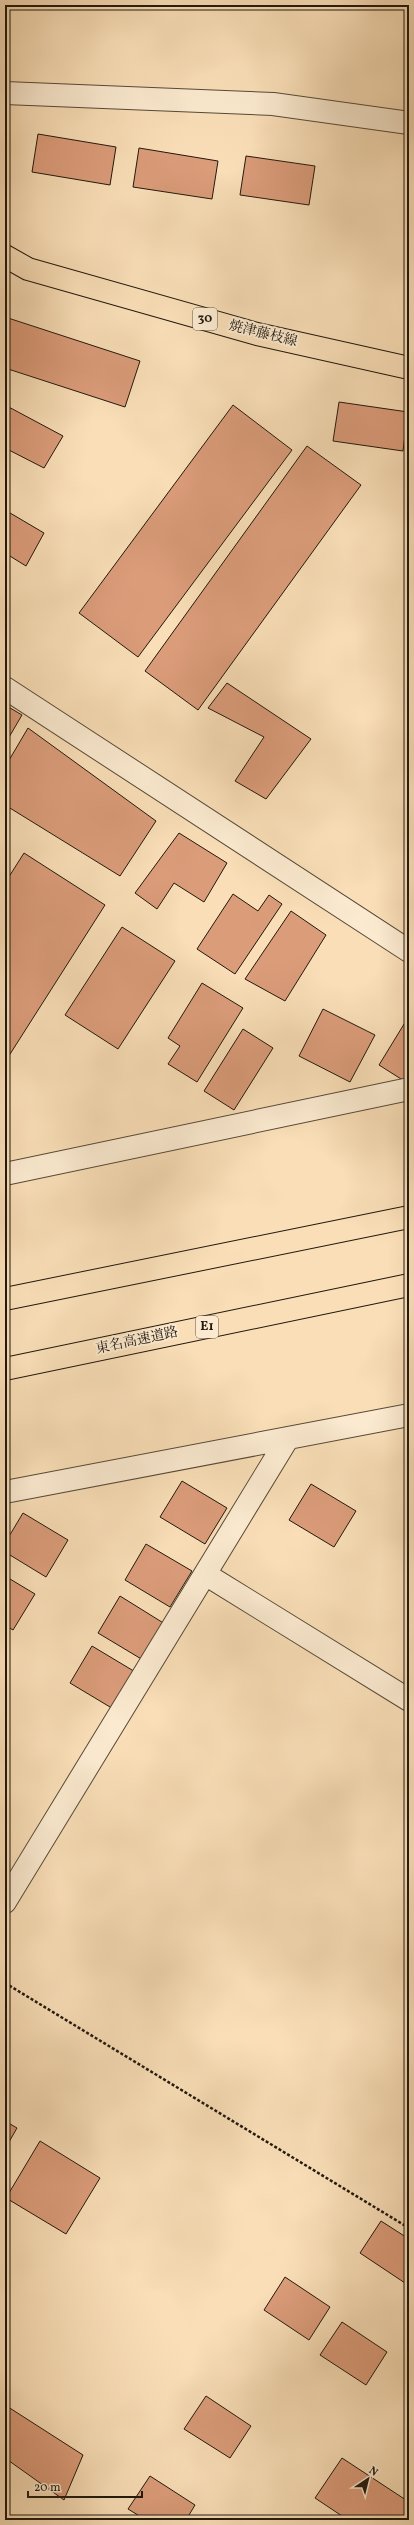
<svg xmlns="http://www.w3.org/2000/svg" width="414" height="2525" font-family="Vollkorn,'Noto Serif JP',serif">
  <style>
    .building { fill: #db9c7a; stroke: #21180e }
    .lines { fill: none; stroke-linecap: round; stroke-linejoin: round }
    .minor-casing { stroke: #574a38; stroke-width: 24 }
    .major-casing { stroke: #21180e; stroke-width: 24 }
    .highway-casing { stroke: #21180e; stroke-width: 24 }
    .path { stroke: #21180e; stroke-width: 2.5; stroke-dasharray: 3 2; stroke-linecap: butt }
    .minor { stroke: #fbead0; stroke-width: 22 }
    .major { stroke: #f9deb7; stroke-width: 22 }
    .highway { stroke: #f9deb7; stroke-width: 22 }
    .labels { text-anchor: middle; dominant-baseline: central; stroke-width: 4; stroke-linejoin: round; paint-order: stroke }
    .shield { fill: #fbead0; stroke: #625748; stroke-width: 1 }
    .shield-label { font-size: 13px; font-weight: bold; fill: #21180e }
    .street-label { font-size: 14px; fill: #21180e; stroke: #fbead0 }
  </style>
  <rect width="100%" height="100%" fill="#f9deb7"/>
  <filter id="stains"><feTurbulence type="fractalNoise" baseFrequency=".005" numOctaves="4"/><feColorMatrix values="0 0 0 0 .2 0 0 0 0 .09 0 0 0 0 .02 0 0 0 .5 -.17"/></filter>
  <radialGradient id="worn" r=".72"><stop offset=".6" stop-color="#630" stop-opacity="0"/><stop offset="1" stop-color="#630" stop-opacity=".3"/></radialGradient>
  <path class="building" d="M38,134L116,147L110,185L32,172Z
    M139,148L218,161L212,199L133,187Z
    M246,156L315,166L309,205L240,195Z
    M5,317L140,361L125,407L5,368Z
    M339,402L408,412L403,451L333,441Z
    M5,405L63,436L44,468L5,448Z
    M233,405L292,450L138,657L79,613Z
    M307,446L361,485L198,710L145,671Z
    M5,510L44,533L26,566L5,553Z
    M227,683L311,739L266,799L235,781L264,737L208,708Z
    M5,705L22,715L5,744Z
    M28,728L156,821L120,876L5,805V767Z
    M179,833L227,863L204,902L174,883L157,909L135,893Z
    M24,853L105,905L5,1062V883Z
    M233,894L258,911L269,895L282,904L235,974L197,949Z
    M291,911L326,935L285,1001L245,979Z
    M122,927L175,961L118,1049L65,1015Z
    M202,983L243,1008L197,1082L168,1064L180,1046L168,1038Z
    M323,1009L375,1035L350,1082L299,1056Z
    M409,1016V1084L379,1065Z
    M243,1029L273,1048L234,1110L204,1091Z
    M182,1481L227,1508L205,1544L160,1517Z
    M311,1484L356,1511L334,1547L289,1520Z
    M23,1513L68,1540L46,1577L5,1552V1543Z
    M146,1544L192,1571L170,1607L125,1580Z
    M5,1576L35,1594L13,1630L5,1625Z
    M120,1596L165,1624L143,1660L98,1633Z
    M92,1646L137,1673L115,1710L70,1683Z
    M5,2121L17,2128L5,2149Z
    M40,2141L100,2178L66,2234L6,2198Z
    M381,2221L409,2239V2277L405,2283L360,2253Z
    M285,2277L330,2307L309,2340L264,2310Z
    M342,2322L387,2352L366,2385L320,2355Z
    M206,2396L251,2426L230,2458L184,2429Z
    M5,2405L83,2455L64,2500L5,2458Z
    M342,2458L409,2502V2520H348L315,2498Z
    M150,2476L195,2505L186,2520H146L128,2509Z"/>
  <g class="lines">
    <g class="minor-casing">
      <path id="minor" d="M5,93L273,104L409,123
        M5,688L409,951
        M5,1174L409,1089
        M5,1492L409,1415
        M205,1574L409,1700
        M5,1902L288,1438"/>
    </g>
    <g class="major-casing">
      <path id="major" d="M5,256L28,269L257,334L409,368"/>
    </g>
    <g class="highway-casing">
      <path id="highway" d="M5,1299L409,1217
        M5,1369L409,1285"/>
    </g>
    <path class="path" d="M5,1983L409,2228"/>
    <use href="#minor" class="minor"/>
    <use href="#major" class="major"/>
    <use href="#highway" class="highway"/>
  </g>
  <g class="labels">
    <g class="shield">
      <rect x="193" y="308" width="24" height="22" rx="3"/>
      <rect x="196" y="1316" width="22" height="22" rx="3"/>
    </g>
    <g class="shield-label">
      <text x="205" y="319">30</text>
      <text x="207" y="1327">E1</text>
    </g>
    <g class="street-label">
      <text transform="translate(263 334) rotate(14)">焼津藤枝線</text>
      <text transform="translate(137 1341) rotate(-12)">東名高速道路</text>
    </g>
  </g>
  <rect width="414" height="2525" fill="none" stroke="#f9deb7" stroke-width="20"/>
  <rect x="6" y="6" width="402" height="2513" fill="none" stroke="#21180e" stroke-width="2"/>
  <rect x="10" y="10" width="394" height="2505" fill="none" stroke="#21180e"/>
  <g transform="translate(368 2479) rotate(35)" stroke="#fbead0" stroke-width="3" paint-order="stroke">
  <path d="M0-3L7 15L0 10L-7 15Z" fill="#21180e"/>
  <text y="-6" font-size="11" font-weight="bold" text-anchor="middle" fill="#21180e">N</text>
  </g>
  <path d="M28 2491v6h114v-6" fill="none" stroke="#21180e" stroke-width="2"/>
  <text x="34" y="2491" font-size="12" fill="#21180e" stroke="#fbead0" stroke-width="3" paint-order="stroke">20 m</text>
  <rect width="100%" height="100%" filter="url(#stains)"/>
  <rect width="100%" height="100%" fill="url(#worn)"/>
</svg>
